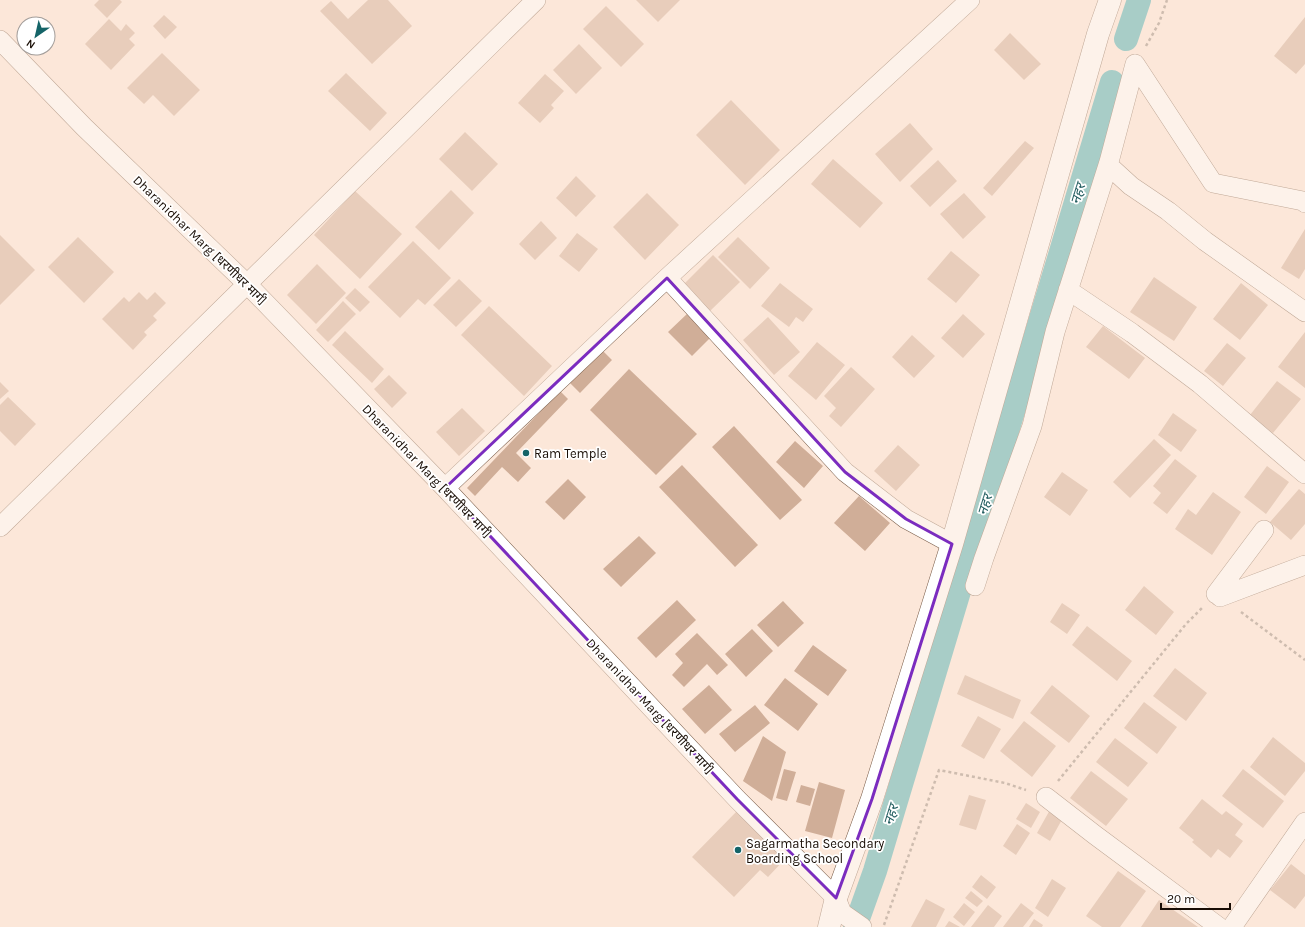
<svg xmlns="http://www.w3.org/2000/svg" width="1305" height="927" font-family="Karla,'Noto Sans Devanagari',sans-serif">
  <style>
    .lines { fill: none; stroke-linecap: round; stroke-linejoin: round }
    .canal { stroke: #44adb2; stroke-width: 24 }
    .building { fill: #d0ae98 }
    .street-casing { stroke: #7a5d49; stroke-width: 20 }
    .secondary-casing { stroke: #7a5d49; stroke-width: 23 }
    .path { stroke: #98887c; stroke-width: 2.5; stroke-dasharray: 3 3; stroke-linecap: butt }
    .street { stroke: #fff; stroke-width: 19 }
    .secondary { stroke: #fff; stroke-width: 22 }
    .marked { fill: none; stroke: #7b2cbf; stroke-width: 3; stroke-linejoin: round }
    .poi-dot { fill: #156468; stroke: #fff; stroke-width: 1.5 }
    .labels { text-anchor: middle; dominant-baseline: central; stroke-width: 3.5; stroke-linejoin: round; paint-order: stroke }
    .street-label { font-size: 13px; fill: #180d05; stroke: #fff }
    .poi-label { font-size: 13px; fill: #180d05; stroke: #fff; text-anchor: start }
    .water-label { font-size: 14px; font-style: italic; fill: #225c5f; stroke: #fff }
  </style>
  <rect width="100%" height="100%" fill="#fce7d9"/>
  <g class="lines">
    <path class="canal" d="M1126,39L1139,0
      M855,927L875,871L1112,82"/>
  </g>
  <path class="building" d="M99,0H120L122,2L107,18L94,5Z
    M368,0H388L412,26L372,64L320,11L331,1L348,19Z
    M636,0H680L658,22Z
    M606,6L644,44L621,67L583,29Z
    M164,15L177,27L165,39L153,26Z
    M1305,17V64L1296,74L1274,56Z
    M109,19L121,31L126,24L135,33L129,39L135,45L111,70L85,44Z
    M1010,33L1041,64L1024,80L994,50Z
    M579,44L602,68L576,94L553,70Z
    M162,53L200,90L174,116L153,95L144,104L127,88Z
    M346,73L387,113L370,131L328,91Z
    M545,74L564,91L551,105L554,108L540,123L518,103Z
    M731,100L780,150L745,185L696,135Z
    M910,123L933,149L900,182L875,154Z
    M465,132L498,164L472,191L439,159Z
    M1025,141L1034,148L992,196L983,188Z
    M833,159L883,203L860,228L811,184Z
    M938,160L957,181L930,207L910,186Z
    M576,176L596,196L576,217L556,198Z
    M451,190L474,213L439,250L415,227Z
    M355,191L402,234L360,279L314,235Z
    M647,193L679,225L645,260L613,227Z
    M964,193L986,217L963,239L940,214Z
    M541,221L557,238L535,260L519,244Z
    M1305,229V269L1299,279L1281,268Z
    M577,233L598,249L579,272L559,256Z
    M0,235L35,270L0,305Z
    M78,237L114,272L84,303L48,267Z
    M738,237L770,268L750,289L718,257Z
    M413,241L451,278L425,305L418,299L400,318L368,287Z
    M951,251L980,275L956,303L927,279Z
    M713,255L740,282L710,311L683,285Z
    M317,264L346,293L316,324L287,295Z
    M1154,277L1197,307L1174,341L1130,312Z
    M459,279L482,301L456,327L433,305Z
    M780,283L813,309L803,322L796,317L789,327L761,306Z
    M1241,283L1268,305L1240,340L1213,319Z
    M355,288L370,302L360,312L345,298Z
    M139,292L147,300L155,292L166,303L153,316L157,320L144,332L147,335L133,350L102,319L124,297L129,302Z
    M343,301L356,314L328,342L316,330Z
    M489,306L552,366L524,396L461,335Z
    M688,313L711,337L692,356L668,332Z
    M963,314L985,334L963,358L941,338Z
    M768,317L800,352L774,375L743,340Z
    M1103,326L1145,358L1129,379L1086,347Z
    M345,331L384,369L372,383L332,345Z
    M1305,332V388L1278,367Z
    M912,335L935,356L914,378L892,357Z
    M817,342L845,365L816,400L788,376Z
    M1227,343L1246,358L1223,386L1204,371Z
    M602,350L612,360L580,393L570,383Z
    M851,367L875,389L841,427L829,416L836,408L824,396Z
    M629,369L697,434L656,475L590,410Z
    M389,375L407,393L392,408L374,389Z
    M1277,381L1301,399L1273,433L1250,415Z
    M0,382L9,391L0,399Z
    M560,391L568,399L516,453L531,468L518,482L502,467L475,496L467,488Z
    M8,397L36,424L15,446L0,431V405Z
    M462,408L485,431L459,456L436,432Z
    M1173,413L1197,430L1181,452L1158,435Z
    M734,426L802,500L780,520L712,447Z
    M1154,439L1171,455L1130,498L1113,482Z
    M795,441L823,466L804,488L776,462Z
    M898,445L920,465L896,491L874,471Z
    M1175,459L1197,476L1167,514L1153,503L1161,493L1153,486Z
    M682,465L758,545L735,567L659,487Z
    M1267,466L1289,482L1266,514L1244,497Z
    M1062,472L1088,490L1070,516L1044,497Z
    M568,479L586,497L564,520L545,502Z
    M1299,489L1305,494V524L1291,540L1270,522Z
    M1213,492L1241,512L1212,555L1175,529L1188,509L1196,515Z
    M859,496L890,523L865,551L834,523Z
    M639,536L656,553L621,587L603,569Z
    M1144,586L1174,612L1156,635L1125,610Z
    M677,600L696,620L656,658L637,638Z
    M783,601L804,623L778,647L757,625Z
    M1062,603L1080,615L1067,634L1050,622Z
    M1087,626L1132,661L1117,681L1072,645Z
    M752,629L773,651L746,677L725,654Z
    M697,633L728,665L717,675L707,664L684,687L672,675L683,663L675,654Z
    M813,645L847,670L828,696L794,671Z
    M1175,668L1207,693L1186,721L1153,696Z
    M965,675L1021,700L1013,719L957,694Z
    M785,678L818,704L798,731L764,705Z
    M709,685L732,710L705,734L682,709Z
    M1052,685L1090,716L1069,743L1030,713Z
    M1144,702L1177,727L1157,754L1124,728Z
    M755,705L770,723L735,752L719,734Z
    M978,716L1001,729L984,759L961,746Z
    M1024,721L1056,746L1032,777L1000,751Z
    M763,736L786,752L772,801L743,781Z
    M1273,737L1305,763V771L1285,796L1250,767Z
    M1115,738L1148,763L1128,787L1096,762Z
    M784,769L796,772L787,801L776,798Z
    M1243,769L1284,801L1263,828L1222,796Z
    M1091,771L1128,799L1106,826L1070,798Z
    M819,782L845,790L832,838L805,831Z
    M801,785L815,789L810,806L796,802Z
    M969,795L986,800L976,830L959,825Z
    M1202,799L1222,815L1226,811L1243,824L1235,835L1243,841L1230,858L1218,849L1211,858L1192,842L1194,840L1179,828Z
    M1026,803L1040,812L1031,828L1016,819Z
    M1051,808L1064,816L1050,841L1037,833Z
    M737,811L786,858L768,877L760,870L734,897L692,857Z
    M1017,824L1030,833L1016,855L1003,846Z
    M1291,864L1305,875V896L1295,909L1270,890Z
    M1118,871L1146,891L1120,927H1102L1086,916Z
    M981,875L996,887L987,899L972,887Z
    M1052,879L1066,888L1048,917L1035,908Z
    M971,891L983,901L977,907L965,898Z
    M926,899L945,909L936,927H911Z
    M1159,900L1198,927H1141Z
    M964,903L975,912L964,926L953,917Z
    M1021,903L1034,913L1023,927H1003Z
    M988,905L1002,916L994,927H971Z
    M1034,919L1043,925L1042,927H1029Z
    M949,921L960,927H945Z"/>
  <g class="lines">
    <g class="street-casing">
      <path id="street" d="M0,40L84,127L247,284L445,488L737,799L836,898L842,913L862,927
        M1135,64L1213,183L1303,201L1305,203
        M1108,165L1131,186L1168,211L1205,241L1305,312
        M667,278L845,472L906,519L952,544
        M1068,290L1132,333L1200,384L1305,474
        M445,488L667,278L970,0
        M0,527L536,0
        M975,586L984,558L1032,426L1055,332L1109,162L1135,64
        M1216,594L1264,530
        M1220,597L1305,565
        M1046,797L1095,835L1219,927
        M1232,927L1305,822"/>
    </g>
    <g class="secondary-casing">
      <path id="secondary" d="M829,927L836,898L872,799L952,544L1098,34L1110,0"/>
    </g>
    <path class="path" d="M1146,46L1159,23L1167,0
      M1241,612L1305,660
      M1058,781L1186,624L1202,608
      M884,925L939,770L1005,783L1026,790"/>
    <use href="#street" class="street"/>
    <use href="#secondary" class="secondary"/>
  </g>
  <path d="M0 0H1305V927H0ZM667,278L845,472L906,519L952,544L872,799L836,898L737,799L445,488Z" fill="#fce7d9" fill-opacity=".55" fill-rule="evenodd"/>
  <path class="marked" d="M667,278L845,472L906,519L952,544L872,799L836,898L737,799L445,488Z"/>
  <g class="poi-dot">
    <circle cx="526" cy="453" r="4"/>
    <circle cx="738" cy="850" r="4"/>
  </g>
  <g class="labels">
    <g class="street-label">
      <text transform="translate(200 240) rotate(44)">Dharanidhar Marg [धरणीधर मार्ग]</text>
      <text transform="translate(427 471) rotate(46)">Dharanidhar Marg [धरणीधर मार्ग]</text>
      <text transform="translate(650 706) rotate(47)">Dharanidhar Marg [धरणीधर मार्ग]</text>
    </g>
    <g class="poi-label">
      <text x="534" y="453">Ram Temple</text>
      <text x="746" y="843">Sagarmatha Secondary<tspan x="746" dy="15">Boarding School</tspan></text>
    </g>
    <g class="water-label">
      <text transform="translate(1078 194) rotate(-73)">नहर</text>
      <text transform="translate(985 505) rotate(-73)">नहर</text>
      <text transform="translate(891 815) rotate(-73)">नहर</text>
    </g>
  </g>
  <g transform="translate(36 36) rotate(214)"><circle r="19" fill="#ffffff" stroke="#a39e9b"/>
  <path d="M0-3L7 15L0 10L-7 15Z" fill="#156468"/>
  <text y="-6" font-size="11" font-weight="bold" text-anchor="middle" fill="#180d05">N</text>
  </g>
  <path d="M1161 903v6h69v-6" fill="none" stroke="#180d05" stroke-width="2"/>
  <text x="1167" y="903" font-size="12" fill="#180d05" stroke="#ffffff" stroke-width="3" paint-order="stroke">20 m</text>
</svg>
